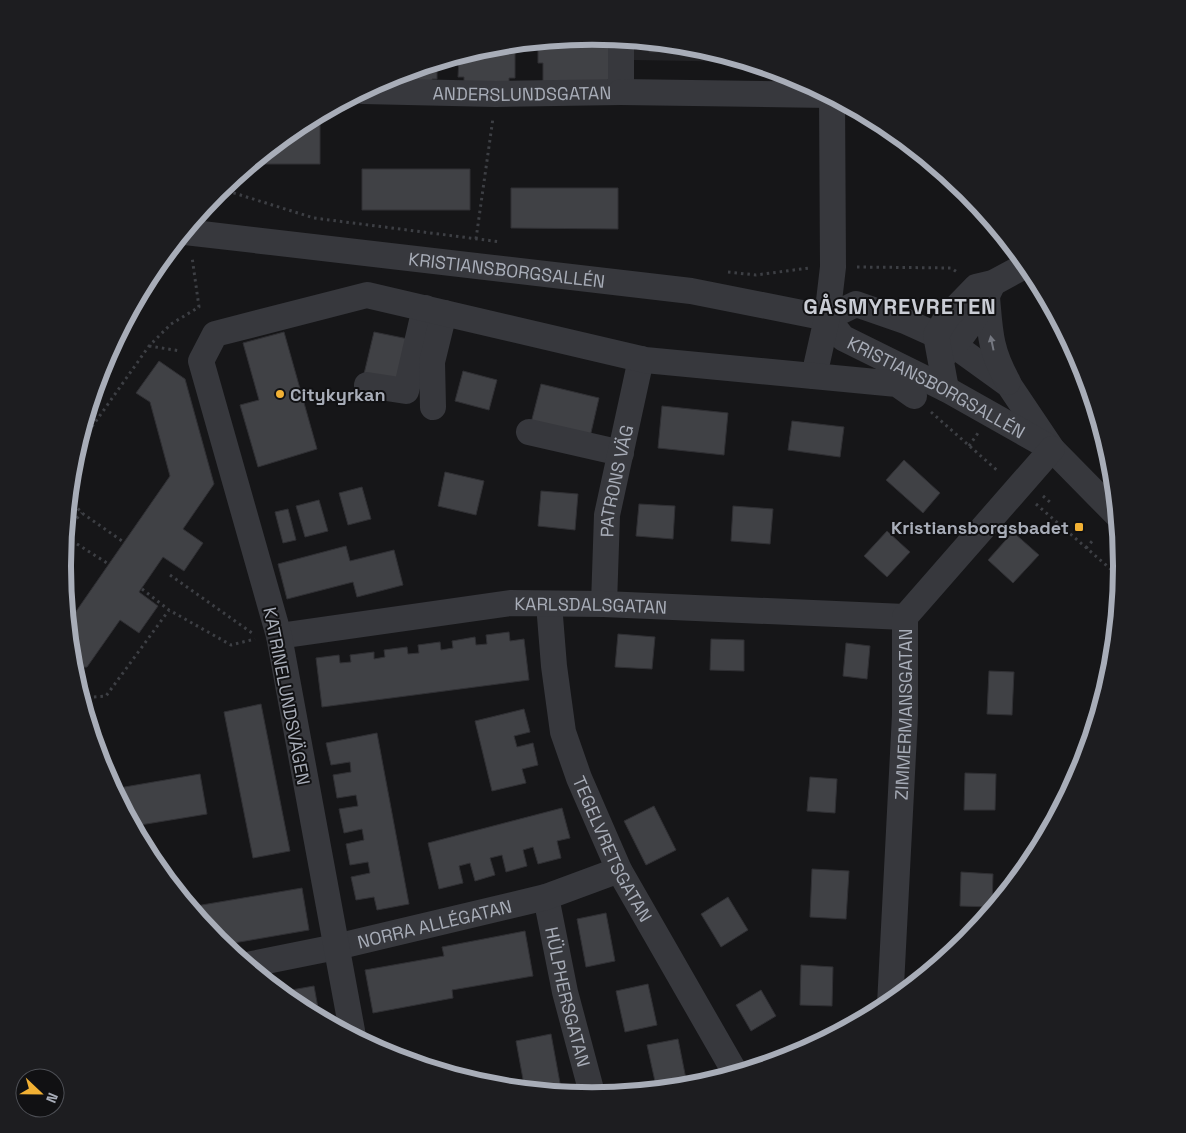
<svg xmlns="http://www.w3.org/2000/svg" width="1186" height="1133" font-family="'Space Grotesk',sans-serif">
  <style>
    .built { fill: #222225 }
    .building { fill: #404145; stroke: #303034 }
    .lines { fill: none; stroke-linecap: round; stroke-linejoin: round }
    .path { stroke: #3d3f44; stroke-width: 3; stroke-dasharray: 2.5 4; stroke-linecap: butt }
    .minor { stroke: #37383d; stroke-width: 26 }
    .oneway { fill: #757881 }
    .poi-dot { fill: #f2b134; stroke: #111113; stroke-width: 2 }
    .labels { text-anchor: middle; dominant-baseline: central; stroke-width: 4; stroke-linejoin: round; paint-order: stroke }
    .street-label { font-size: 18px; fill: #a8adb8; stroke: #111113 }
    .poi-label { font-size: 18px; font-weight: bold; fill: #a8adb8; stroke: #111113; text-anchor: start }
    .district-label { font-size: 22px; font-weight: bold; letter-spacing: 1px; fill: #c9ccd4; stroke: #111113 }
    .rim { fill: none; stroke: #a8adb8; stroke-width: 6 }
  </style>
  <rect width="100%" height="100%" fill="#161618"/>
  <path class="built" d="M632,40L697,46L748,62L632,60Z"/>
  <path class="building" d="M593,36L614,38L610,77L605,83L543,87V63H538V42Z
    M649,42L697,46L713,52H649Z
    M515,44V78H509V86L464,85V77H458L459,56L490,46Z
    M437,62V79H432V86L383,81L390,77Z
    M304,123H320V164H251Z
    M362,169H470V210H362Z
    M511,188H618V229L511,228Z
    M284,332L317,449L258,467L240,405L259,400L243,343Z
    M374,332L413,340L403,382L364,374Z
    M159,361L185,379L214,484L183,529L203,543L184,571L163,557L139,592L158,606L139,633L120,620L87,667L73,668L68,623L170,476L150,402L136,393Z
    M463,371L497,380L489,410L455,401Z
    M541,384L599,398L590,437L531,423Z
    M662,406L728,413L724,455L658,448Z
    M792,421L844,427L840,457L788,450Z
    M904,460L940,493L923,513L886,480Z
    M445,472L484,481L476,515L438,506Z
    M362,487L371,519L348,525L339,493Z
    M541,491L578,494L575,530L538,526Z
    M319,500L328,531L305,537L296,506Z
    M639,504L675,506L673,539L636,536Z
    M733,506L773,509L770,544L731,541Z
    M288,509L296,540L283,543L275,512Z
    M887,531L910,552L887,577L864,556Z
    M1013,532L1039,555L1013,583L988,560Z
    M346,546L350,561L394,550L403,585L357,597L353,582L287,599L278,564Z
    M509,632L510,641L524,639L529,680L322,707L316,658L339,655L340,663L351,662L350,655L374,652V659L385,657L384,650L407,647L408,654L419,653L418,645L440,642L441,650L453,648L452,641L475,637L476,645L487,644L486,635Z
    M618,634L655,637L652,669L615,667Z
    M711,639L744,640V671L710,670Z
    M846,643L870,646L867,679L843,676Z
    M989,671L1014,672L1012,715L987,714Z
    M261,704L290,851L253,858L224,712Z
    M524,709L530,732L514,736L517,747L533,743L538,765L522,769L526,783L492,791L475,721Z
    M377,733L409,904L377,910L374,897L356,900L351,877L370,873L368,862L350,865L346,844L364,840L362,829L344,833L339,809L358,806L356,795L337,798L333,775L351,772L350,762L331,765L326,743Z
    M965,773L996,774L995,810H964Z
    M200,774L207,814L134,826L113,789Z
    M810,777L837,779L835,813L807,811Z
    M654,806L676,850L646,865L624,821Z
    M562,808L570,838L557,841L561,858L538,864L533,847L523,850L527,866L506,872L502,855L490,858L495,875L475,881L470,863L459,866L463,883L439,889L428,843Z
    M812,869L849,871L846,919L810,917Z
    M961,872L993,874L992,907L960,906Z
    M302,888L309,930L222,945L190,907Z
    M728,897L748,930L721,947L701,914Z
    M606,913L615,961L586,967L577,919Z
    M525,931L533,976L452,990L453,998L373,1013L365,970L444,956L442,947Z
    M801,965L833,967L832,1006L800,1005Z
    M648,984L657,1025L625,1032L616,991Z
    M314,986L320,1019L298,1007L280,992Z
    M761,990L776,1016L751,1031L736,1005Z
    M551,1034L562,1094L525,1090L516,1041Z
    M678,1039L686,1079L656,1086L647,1045Z
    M412,1056L414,1063L399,1059Z"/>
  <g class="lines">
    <path class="path" d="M221,189L314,218L501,242
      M476,239L493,118
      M857,267L951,268L957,272
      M728,272L756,275L809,268
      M149,346L181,351
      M931,412L999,472
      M969,446L978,433
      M77,448L149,346L171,324L199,307L192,257
      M1043,496L1051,503
      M69,499L82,513L122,541
      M1036,504L1122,579
      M67,523L70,525L82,513
      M66,537L107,563
      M1086,548L1094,539
      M170,575L252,633
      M142,589L169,610
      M81,698L106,696L169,610L231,645L255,639"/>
    <g class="minor">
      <path id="s1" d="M363,91L496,94L621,92V39"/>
      <path d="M621,92L830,95"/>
      <path id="s2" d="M185,232L691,291L827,318L856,304L905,321L936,335L955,346L1009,385L1052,449L1118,516"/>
      <path d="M987,297C990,332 990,350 1008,382"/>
      <path id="s3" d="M827,318L843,338L946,389L1047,446"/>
      <path d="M943,356C964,338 981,309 993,283"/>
      <path d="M814,376L827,318L833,267L832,96"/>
      <path d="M367,385L406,391L425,308"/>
      <path d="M946,389L936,335L947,317L976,287L993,283L1028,264"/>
      <path d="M433,407L432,362L444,313"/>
      <path d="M529,432L621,453"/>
      <path id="s4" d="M549,604L554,666L563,732L579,778L619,870L736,1074"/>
      <path id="s5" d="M604,604L607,515L641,359"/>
      <path id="s6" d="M279,636L510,603L604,604L905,617"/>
      <path id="s7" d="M546,897L565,992L593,1097"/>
      <path id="s8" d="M247,965L336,947L546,897L619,870"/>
      <path id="s9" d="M890,1005L905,715V617L1052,449"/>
      <path d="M353,1036L279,636L201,361L215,334L367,295L645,360L897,384L914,396"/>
    </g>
  </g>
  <defs><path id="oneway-solid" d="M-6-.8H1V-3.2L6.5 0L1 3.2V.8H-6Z" transform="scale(1.25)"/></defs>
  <use class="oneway" href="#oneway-solid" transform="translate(992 343) rotate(-102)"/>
  <g class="poi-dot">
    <circle cx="280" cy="394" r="5"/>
    <rect x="1074" y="522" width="10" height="10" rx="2.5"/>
  </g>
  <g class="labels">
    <g class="street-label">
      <text stroke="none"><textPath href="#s1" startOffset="159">ANDERSLUNDSGATAN</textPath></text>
      <text stroke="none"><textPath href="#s2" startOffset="324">KRISTIANSBORGSALLÉN</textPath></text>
      <text stroke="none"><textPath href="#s3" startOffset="131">KRISTIANSBORGSALLÉN</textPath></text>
      <text stroke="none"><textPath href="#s5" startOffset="124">PATRONS VÄG</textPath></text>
      <text stroke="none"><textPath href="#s6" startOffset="314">KARLSDALSGATAN</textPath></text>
      <text transform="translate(287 696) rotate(79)">KATRINELUNDSVÄGEN</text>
      <text stroke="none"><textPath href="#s9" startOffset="291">ZIMMERMANSGATAN</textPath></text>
      <text stroke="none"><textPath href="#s4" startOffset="256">TEGELVRETSGATAN</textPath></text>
      <text stroke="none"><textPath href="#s8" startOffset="192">NORRA ALLÉGATAN</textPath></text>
      <text stroke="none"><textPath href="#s7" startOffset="102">HÜLPHERSGATAN</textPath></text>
    </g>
    <g class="poi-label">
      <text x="290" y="394">Citykyrkan</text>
      <text x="1069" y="527" text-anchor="end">Kristiansborgsbadet</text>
    </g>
    <g class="district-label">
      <text x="900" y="306">GÅSMYREVRETEN</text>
    </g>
  </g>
  <path d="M0 0H1186V1133H0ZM71 566a521 521 0 1 1 1042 0a521 521 0 1 1-1042 0Z" fill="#1d1d20" fill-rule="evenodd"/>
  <path class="rim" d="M71 566a521 521 0 1 1 1042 0a521 521 0 1 1-1042 0Z"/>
  <g transform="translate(40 1093) rotate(112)"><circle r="24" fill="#111113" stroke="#4d4f55"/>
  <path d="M0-4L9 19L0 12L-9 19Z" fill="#f2b134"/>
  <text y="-8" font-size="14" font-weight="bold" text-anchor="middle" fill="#a8adb8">N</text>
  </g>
</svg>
